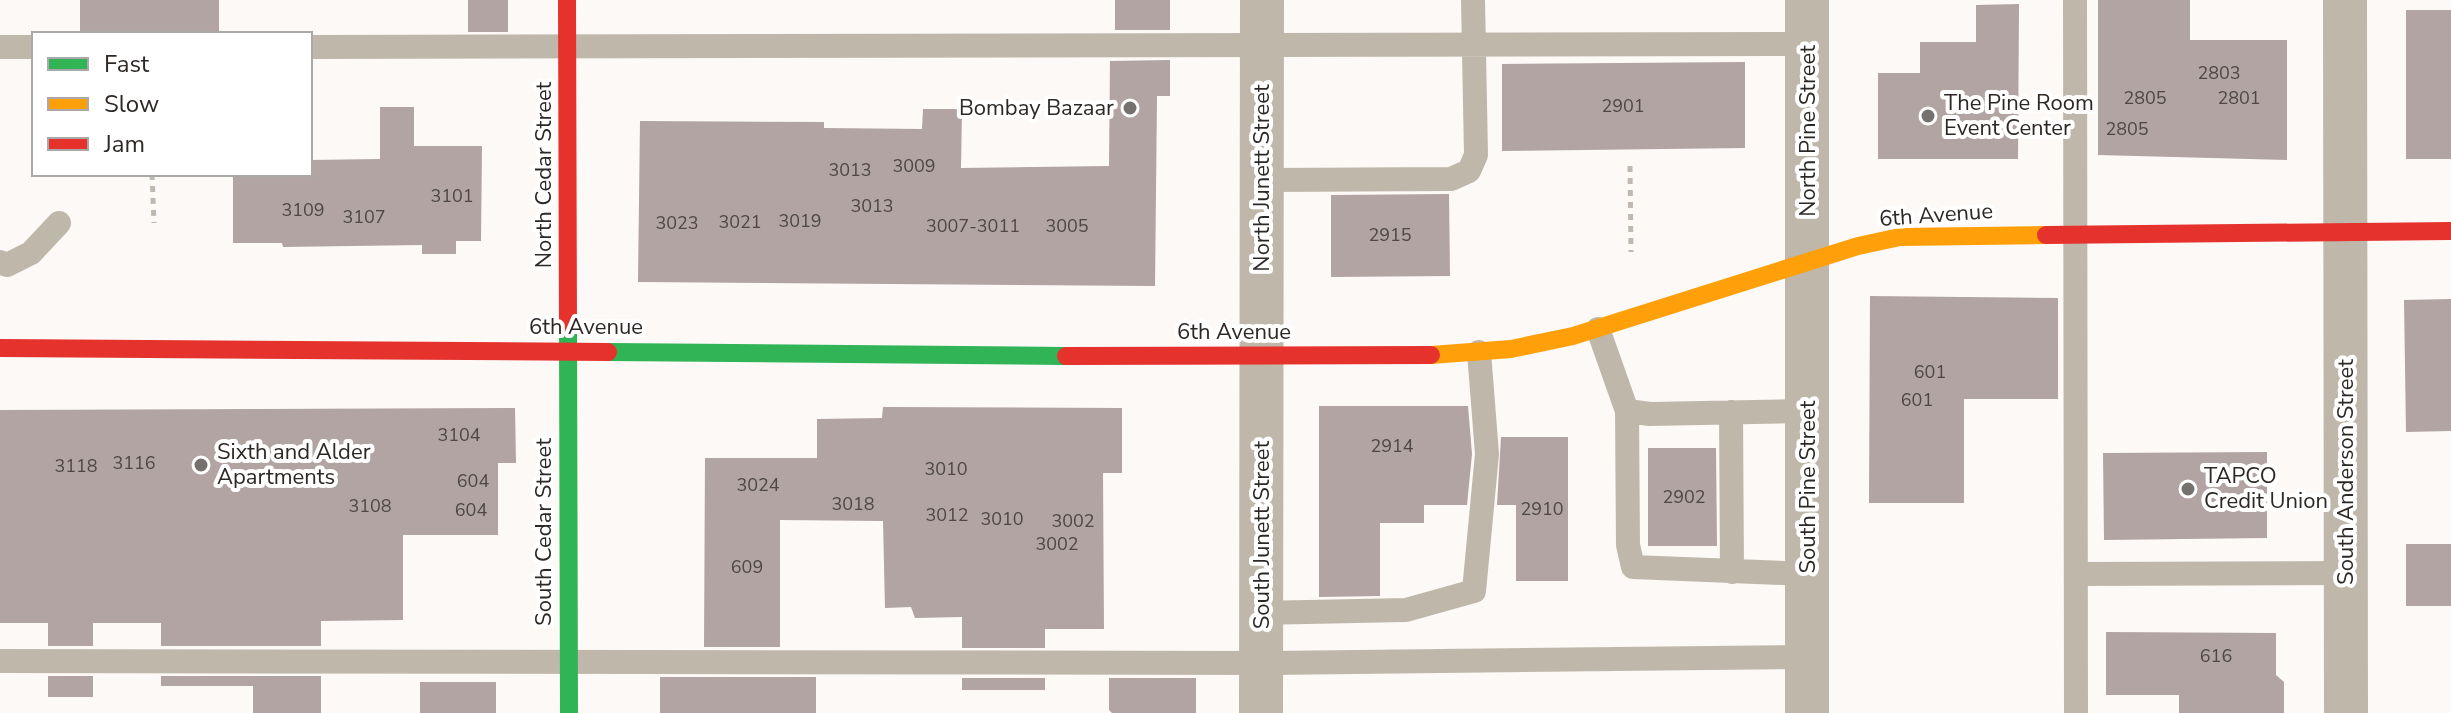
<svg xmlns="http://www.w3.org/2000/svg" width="2451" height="713" font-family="'Nunito Sans',sans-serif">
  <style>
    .building { fill: #b1a4a3 }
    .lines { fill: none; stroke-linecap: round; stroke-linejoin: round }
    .path { stroke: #bfb9b1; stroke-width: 5; stroke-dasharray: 6 6; stroke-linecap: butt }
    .lane { stroke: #bfb7aa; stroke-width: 24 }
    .street { stroke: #bfb7aa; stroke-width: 44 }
    .fast { stroke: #30b455; stroke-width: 18 }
    .slow { stroke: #ff9f0a; stroke-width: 18 }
    .jam { stroke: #e5322d; stroke-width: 18 }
    .poi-dot { fill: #75716e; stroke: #fff; stroke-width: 3 }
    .labels { text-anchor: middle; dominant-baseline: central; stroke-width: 8; stroke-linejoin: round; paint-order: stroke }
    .number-label { font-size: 18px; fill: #4e4744 }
    .poi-label { font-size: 22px; fill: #2d2825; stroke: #fff; text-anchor: start }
    .street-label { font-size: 22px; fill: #2d2825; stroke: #fff }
  </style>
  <rect width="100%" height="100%" fill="#fcf9f7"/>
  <path class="building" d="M80,0H219V32L80,33Z
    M468,0H508V32H468Z
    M1115,0H1170V30H1115Z
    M2098,0H2190V40H2287V160L2098,155Z
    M2019,4L2018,159H1878V73H1920V42H1976V5Z
    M2406,10H2451V159H2406Z
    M1170,60V96H1157L1155,286L638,282L640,121L824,122V128L922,129L923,109H962L961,168L1109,166L1110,61Z
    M1745,62V148L1502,151V64Z
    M380,107H414V146H482L481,241H456V254H422V245L283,247L282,243H233V174H310V160L380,159Z
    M1449,194L1450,276L1331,277V195Z
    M1870,296L2058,298V399H1964V503H1869Z
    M2451,299V431L2406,432L2404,300Z
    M1319,406H1468L1472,454L1467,505H1424V523H1380V596L1319,597Z
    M883,407L1122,408V473H1103L1104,629H1045V648H962V617L915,618L911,607L885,608L883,521L780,520V647H704L705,458H817V419L882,418Z
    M515,408L516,463H498V535H403V620L321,621V646H161V623H93V646H48V623H0V410Z
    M1501,437H1568V581H1516V505H1497Z
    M1648,448H1716L1717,546H1648Z
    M2267,452V538L2104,540L2103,453Z
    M2406,544H2451V606H2406Z
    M2106,632L2276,633V675L2284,682V713H2179V695H2106Z
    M48,676H93V697H48Z
    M161,676H321V713H253V686H161Z
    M660,677H816V713H660Z
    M962,678H1045V690H962Z
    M1109,678H1196V713H1112L1109,710Z
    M420,682H496V713H420Z"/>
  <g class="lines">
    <path class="path" d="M1630,166L1631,252
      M152,174L154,223"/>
    <path class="lane" d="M2075,0L2076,713
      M0,47H34
      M310,47L1807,44
      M1262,180L1451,179L1469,171L1476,155L1473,0
      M0,262L7,265L31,253L59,223
      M1598,329L1627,411L1628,545L1633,567L1808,574
      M1627,411L1650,414L1808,411
      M1731,412L1732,572
      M2076,574L2346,573
      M1262,613L1406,610L1474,591L1487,454L1479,352
      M0,661L1261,663L1807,657"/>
    <path class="street" d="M1807,0V713
      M2345,0L2346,713
      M1261,713L1262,0"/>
    <path class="fast" d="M568,328L569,713
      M608,352L1066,356"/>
    <path class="slow" d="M1431,355L1511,349L1573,336L1858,246L1900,237L2046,235"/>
    <path class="jam" d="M567,0L568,328
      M2046,235L2451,231
      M0,348L608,352
      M1066,356L1431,355"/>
  </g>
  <g class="poi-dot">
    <circle cx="1130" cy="108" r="8"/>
    <circle cx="1928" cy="116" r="8"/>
    <circle cx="201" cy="465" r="8"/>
    <circle cx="2188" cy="489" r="8"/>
  </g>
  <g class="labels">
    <g class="number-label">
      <text x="2219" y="73">2803</text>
      <text x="2145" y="98">2805</text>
      <text x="2239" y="98">2801</text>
      <text x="1623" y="106">2901</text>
      <text x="2127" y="129">2805</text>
      <text x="914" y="166">3009</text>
      <text x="850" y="170">3013</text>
      <text x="452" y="196">3101</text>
      <text x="872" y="206">3013</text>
      <text x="303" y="210">3109</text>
      <text x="364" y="217">3107</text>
      <text x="800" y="221">3019</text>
      <text x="740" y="222">3021</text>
      <text x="677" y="223">3023</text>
      <text x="973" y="226">3007-3011</text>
      <text x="1067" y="226">3005</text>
      <text x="1390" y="235">2915</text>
      <text x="1930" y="372">601</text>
      <text x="1917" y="400">601</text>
      <text x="459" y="435">3104</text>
      <text x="1392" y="446">2914</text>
      <text x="134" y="463">3116</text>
      <text x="76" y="466">3118</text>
      <text x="946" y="469">3010</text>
      <text x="473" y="481">604</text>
      <text x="758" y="485">3024</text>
      <text x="1684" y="497">2902</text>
      <text x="853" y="504">3018</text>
      <text x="370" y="506">3108</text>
      <text x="1542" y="509">2910</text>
      <text x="471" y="510">604</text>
      <text x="947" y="515">3012</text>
      <text x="1002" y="519">3010</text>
      <text x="1073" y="521">3002</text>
      <text x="1057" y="544">3002</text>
      <text x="747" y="567">609</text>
      <text x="2216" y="656">616</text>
    </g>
    <g class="poi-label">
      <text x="1944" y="103">The Pine Room<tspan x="1944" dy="25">Event Center</tspan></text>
      <text x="1114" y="108" text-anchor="end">Bombay Bazaar</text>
      <text x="217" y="452">Sixth and Alder<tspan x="217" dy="25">Apartments</tspan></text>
      <text x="2204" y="476">TAPCO<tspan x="2204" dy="25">Credit Union</tspan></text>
    </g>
    <g class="street-label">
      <text transform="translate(1808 131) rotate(-90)">North Pine Street</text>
      <text transform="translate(544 175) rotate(-90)">North Cedar Street</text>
      <text transform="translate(1262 178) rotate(-90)">North Junett Street</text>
      <text transform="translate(1936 215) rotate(-4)">6th Avenue</text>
      <text x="586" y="327">6th Avenue</text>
      <text x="1234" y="332">6th Avenue</text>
      <text transform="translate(2346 472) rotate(-90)">South Anderson Street</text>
      <text transform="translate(1808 487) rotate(-90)">South Pine Street</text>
      <text transform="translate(544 532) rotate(-90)">South Cedar Street</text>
      <text transform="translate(1262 535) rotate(-90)">South Junett Street</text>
    </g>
  </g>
  <rect x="32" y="32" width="280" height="144" fill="#ffffff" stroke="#aba9a8" stroke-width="2"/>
  <rect x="48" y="58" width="40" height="12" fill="#30b455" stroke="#aba9a8" stroke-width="2"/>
  <text x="104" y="72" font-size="24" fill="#2d2825">Fast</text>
  <rect x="48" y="98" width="40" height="12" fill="#ff9f0a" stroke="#aba9a8" stroke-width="2"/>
  <text x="104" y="112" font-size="24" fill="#2d2825">Slow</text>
  <rect x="48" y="138" width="40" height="12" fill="#e5322d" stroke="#aba9a8" stroke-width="2"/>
  <text x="104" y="152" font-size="24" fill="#2d2825">Jam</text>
</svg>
